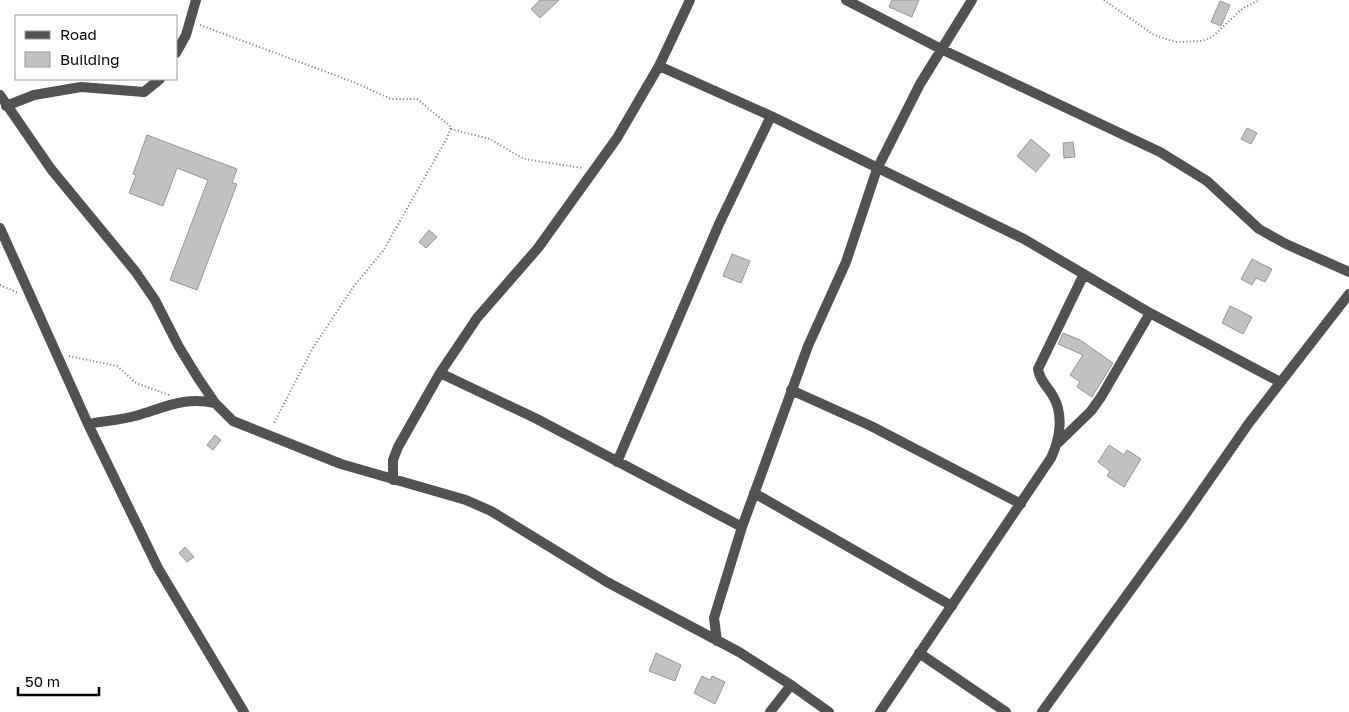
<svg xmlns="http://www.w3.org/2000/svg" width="1349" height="712" font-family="'Golos Text',sans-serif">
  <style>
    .building { fill: #c2c2c2; stroke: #969696 }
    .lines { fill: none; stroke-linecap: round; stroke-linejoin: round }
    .path { stroke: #747474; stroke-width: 2; stroke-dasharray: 1 2.5; stroke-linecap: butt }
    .minor { stroke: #525252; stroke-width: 10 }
  </style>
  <rect width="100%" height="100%" fill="#fff"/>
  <path class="building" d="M540,0H559L540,18L531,9Z
    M892,0H919L912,17L889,7Z
    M1220,1L1230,5L1221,26L1211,22Z
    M1247,128L1257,133L1251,144L1241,139Z
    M147,135L237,169L232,183L237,184L197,290L170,280L208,180L177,168L163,206L129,193L136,175L133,174Z
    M1031,139L1050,155L1036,172L1017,156Z
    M1073,142L1075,157L1064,158L1063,143Z
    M429,230L437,237L426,248L419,242Z
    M732,254L750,261L741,283L723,276Z
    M1252,259L1272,269L1265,282L1256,278L1252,285L1241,279Z
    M1230,306L1252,317L1243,334L1222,323Z
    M1063,333L1080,340L1113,363L1092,397L1077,387L1080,382L1070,375L1083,355L1058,344Z
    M215,435L221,440L213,450L207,445Z
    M1109,445L1124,455L1127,450L1141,459L1124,487L1107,476L1110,471L1098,462Z
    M185,547L194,557L187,562L179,553Z
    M656,653L681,665L675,681L649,671Z
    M702,676L710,680L712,676L725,682L715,704L694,693Z"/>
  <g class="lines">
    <path class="path" d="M1104,0L1154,35L1175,42L1202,41L1212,37L1243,8L1260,0
      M200,25L356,83L391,99H417L451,127L447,138L383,251L354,286L314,346L273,425
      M451,129L490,139L524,159L583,168
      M0,285L18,293
      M69,356L117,366L136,383L169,395"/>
    <path class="minor" d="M846,0L941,49L1160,152L1207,181L1259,229L1286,244L1349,272
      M176,53L186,35L196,0
      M659,66L771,116L1024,239L1150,313L1280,382
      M0,95L51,169L135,271L155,300L179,347L198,378L215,403L233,421L341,464L466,500L491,511L607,582L739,652L791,685L829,712
      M6,106L34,95L81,87L144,92L160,79
      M0,228L88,424L158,568L244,712
      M440,373L535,418L742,527
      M791,390L871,426L1021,504
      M88,424C104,421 120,420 135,416C164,408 184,396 215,403
      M1058,443L1091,411L1101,397L1150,313
      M617,462L719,224L771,116
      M393,480V460L398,447L440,373L477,318L538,248L617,138L659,66L690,0
      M754,493L952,606
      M717,641L714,618L742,527L808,346L846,262L877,169L920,84L972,0
      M919,653L1006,712
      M770,712L791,685
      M880,712L1051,458C1060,439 1064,415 1053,396C1047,386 1040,381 1038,369L1084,274
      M1042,712L1185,515L1249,423L1349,294"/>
  </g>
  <rect x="15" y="15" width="162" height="65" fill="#ffffff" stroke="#999999"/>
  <rect x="25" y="31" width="25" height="8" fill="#525252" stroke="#999999"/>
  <text x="60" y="40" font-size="15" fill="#000000">Road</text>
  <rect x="25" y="52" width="25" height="15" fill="#c2c2c2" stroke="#999999"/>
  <text x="60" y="65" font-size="15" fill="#000000">Building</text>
  <path d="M18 687v8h81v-8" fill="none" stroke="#000000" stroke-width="2.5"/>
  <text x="25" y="687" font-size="15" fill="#000000" stroke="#ffffff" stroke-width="4" paint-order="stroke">50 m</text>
</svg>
